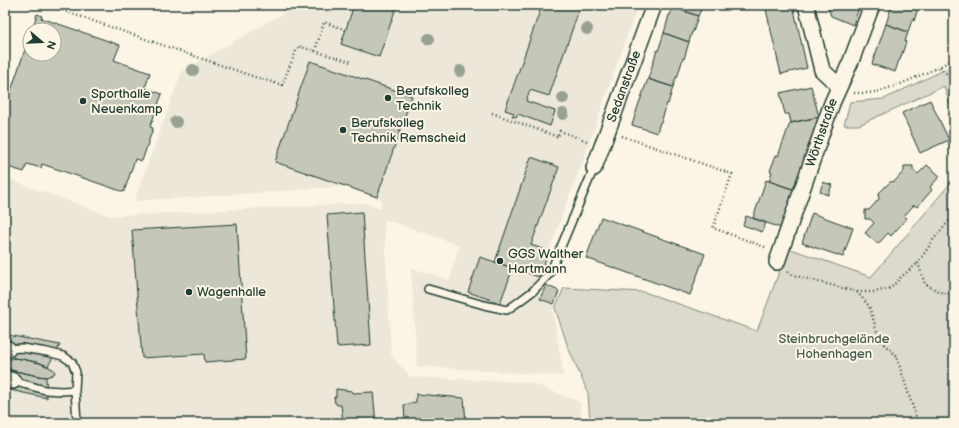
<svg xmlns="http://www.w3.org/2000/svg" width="959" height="428" font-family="'Balsamiq Sans',sans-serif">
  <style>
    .built { fill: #ece7d8 }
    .park { fill: #dcdacc; stroke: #7e8c80 }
    .building { fill: #c5c7b9; stroke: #1f3d34 }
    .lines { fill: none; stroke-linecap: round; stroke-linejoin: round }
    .lane-casing { stroke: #1f3d34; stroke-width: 10 }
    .street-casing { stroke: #1f3d34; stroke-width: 18 }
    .path { stroke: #1f3d34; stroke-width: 2.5; stroke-dasharray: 1 3; stroke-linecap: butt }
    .lane { stroke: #fcf5e5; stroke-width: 7 }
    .street { stroke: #fcf5e5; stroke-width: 15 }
    .tree { fill: #97a194 }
    .poi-dot { fill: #1f3d34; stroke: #fcf5e5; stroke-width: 1.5 }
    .labels { text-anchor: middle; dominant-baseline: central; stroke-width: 4; stroke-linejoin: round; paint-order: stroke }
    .street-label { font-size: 13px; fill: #1f3d34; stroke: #fcf5e5 }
    .poi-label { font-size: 13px; fill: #1f3d34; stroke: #fcf5e5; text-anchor: start }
    .park-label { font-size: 13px; fill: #455c52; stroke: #fcf5e5 }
  </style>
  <rect width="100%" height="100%" fill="#fcf5e5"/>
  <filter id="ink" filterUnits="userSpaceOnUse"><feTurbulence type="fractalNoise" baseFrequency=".025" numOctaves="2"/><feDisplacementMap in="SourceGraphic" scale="8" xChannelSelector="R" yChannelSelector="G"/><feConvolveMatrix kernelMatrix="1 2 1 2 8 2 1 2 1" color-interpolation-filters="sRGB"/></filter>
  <g filter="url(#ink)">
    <path class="built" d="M298,5H638L586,152L539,277L546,285L559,291L554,304L553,315L564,376L417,366L411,268L450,280L459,245L384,219L391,355L411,377L529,382L580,402L581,423H5V178L110,216L363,203L381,209V199L344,186L272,192L134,201L182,71Z"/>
    <path class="park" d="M954,65V118L944,86L859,125H844L850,102L884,99Z
      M954,179V423H590L588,393L568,347L555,308L564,288L644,292L757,331L788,248L871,277Z"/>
    <path class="building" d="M354,5H397L379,57L341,44Z
      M542,5H588L586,9L580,7L549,96L530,90L526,101L555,111L550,126L518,114L516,117L512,116L514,113L505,110Z
      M674,5H703L698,16L673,7Z
      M765,5H793L807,68L781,74Z
      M827,5H860L853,25L831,16Z
      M892,5H919L914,21L912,20L908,32L886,24Z
      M673,7L698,16L693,32H692L689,42L664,33L669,15H670Z
      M37,14L42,16L41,18L120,45L114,60L150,73L145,88L162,94L150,127L153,128L142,161L135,159L124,192L42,164L41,168L27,164L24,172L5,166V108L30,35V54H54V30H32Z
      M886,24L908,32L905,42H906L900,60H899L895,72L872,64Z
      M664,33L689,42L684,59L683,58L677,78L676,77L673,87L648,79L657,50L658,51Z
      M310,61L412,96L377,197L275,162Z
      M648,79L673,87L668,104L667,103L661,123L660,122L657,133L632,125L638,106Z
      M811,86L819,117L791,123L789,114H785L780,93Z
      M930,100L949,140L920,153L902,113Z
      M818,117L819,121L795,190L769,181L772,172L770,171L776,155L778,156L790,123Z
      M531,157L559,167L531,245L549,251L539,277L495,262Z
      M927,165L940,176L930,187L932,190L917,207L914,205L904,216L907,218L891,236L888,233L878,244L865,233L874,223L870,219H865V210H869L879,199L878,194L890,182L895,181L904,171V166H913V170L918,174Z
      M766,180L795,190L781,228L753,218Z
      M823,182L832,185L828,195L820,192Z
      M362,212L371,345L337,347L327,215Z
      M812,213L853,228L843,257L802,243Z
      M746,216L766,223L762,232L743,225Z
      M601,217L705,254L690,295L586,258Z
      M237,224L246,359L205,362L204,354L142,358L132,230Z
      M480,257L513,268L500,303L468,292Z
      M546,285L559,291L554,304L540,299Z
      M8,335L60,345L48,366L40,363L22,359L13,358Z
      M13,358L22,359L40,363L53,369L55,373L52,375L46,377L38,376L11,370L5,365V361Z
      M11,370L38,376L46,377L47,398L5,389V381Z
      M336,389L352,391L353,393L373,392L376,423H343L341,405H337L336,403H335L334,397H336Z
      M416,394L464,398L466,423H388L405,421L404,405L416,402Z"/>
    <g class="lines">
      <g class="lane-casing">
        <path id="lane" d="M428,289L484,305L507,310L517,303L533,291L550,273L594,168
          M8,349L22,348L47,352L63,356L72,362L76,372L75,390L77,423
          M13,381L45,390L62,391L75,390"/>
      </g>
      <g class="street-casing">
        <g id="street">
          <path d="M806,5L822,70L839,86"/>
          <path id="s1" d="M594,168L654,5"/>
          <path id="s2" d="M777,262L832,103L851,61L872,5"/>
          <path d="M5,349H8"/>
          <path d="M5,378L13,381"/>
        </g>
      </g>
      <path class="path" d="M47,5L255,77L282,85L298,46L351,62
        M315,51L324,22L346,30
        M940,67L954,81
        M854,93H869L880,91L903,83L935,69L954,59
        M492,113L558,137L560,131L587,141
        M622,136L732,174L713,228L765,247
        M954,215L933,240L918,263L925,284L940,292L954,295
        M788,272L793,275L857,292L869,306L880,341L896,355L918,423
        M857,292H874L891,288L901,277L918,263"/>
      <use href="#lane" class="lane"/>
      <use href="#street" class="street"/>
    </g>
    <g class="tree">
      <circle cx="587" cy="29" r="6"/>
      <circle cx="429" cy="39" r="6"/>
      <circle cx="193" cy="70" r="6"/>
      <circle cx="460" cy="71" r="6"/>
      <circle cx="563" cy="98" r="6"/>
      <circle cx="563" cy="114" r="6"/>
      <circle cx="176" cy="122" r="6"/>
    </g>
  </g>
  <g class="poi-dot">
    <circle cx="388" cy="98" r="4"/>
    <circle cx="83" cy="101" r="4"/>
    <circle cx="343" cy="130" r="4"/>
    <circle cx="500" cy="261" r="4"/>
    <circle cx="189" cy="292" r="4"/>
  </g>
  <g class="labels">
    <g class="street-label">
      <text stroke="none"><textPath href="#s1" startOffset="87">Sedanstraße</textPath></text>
      <text stroke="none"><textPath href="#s2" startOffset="137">Wörthstraße</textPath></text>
    </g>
    <g class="poi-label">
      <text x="396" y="91">Berufskolleg<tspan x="396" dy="15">Technik</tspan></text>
      <text x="91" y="94">Sporthalle<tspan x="91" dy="15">Neuenkamp</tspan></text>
      <text x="351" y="123">Berufskolleg<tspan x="351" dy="15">Technik Remscheid</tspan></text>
      <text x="508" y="254">GGS Walther<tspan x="508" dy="15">Hartmann</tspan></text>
      <text x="197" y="292">Wagenhalle</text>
    </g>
    <g class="park-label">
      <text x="834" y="339">Steinbruchgelände<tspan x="834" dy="15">Hohenhagen</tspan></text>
    </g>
  </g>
  <rect width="959" height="428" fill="none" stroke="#fcf5e5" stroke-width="20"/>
  <rect x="10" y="10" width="939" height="408" fill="none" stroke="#1f3d34" stroke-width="1.5" filter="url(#ink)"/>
  <g transform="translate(42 42) rotate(109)"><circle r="19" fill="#fcf5e5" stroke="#a4ab9e"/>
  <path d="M0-3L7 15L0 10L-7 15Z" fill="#1f3d34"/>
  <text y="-6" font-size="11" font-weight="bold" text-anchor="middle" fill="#1f3d34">N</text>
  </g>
</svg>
